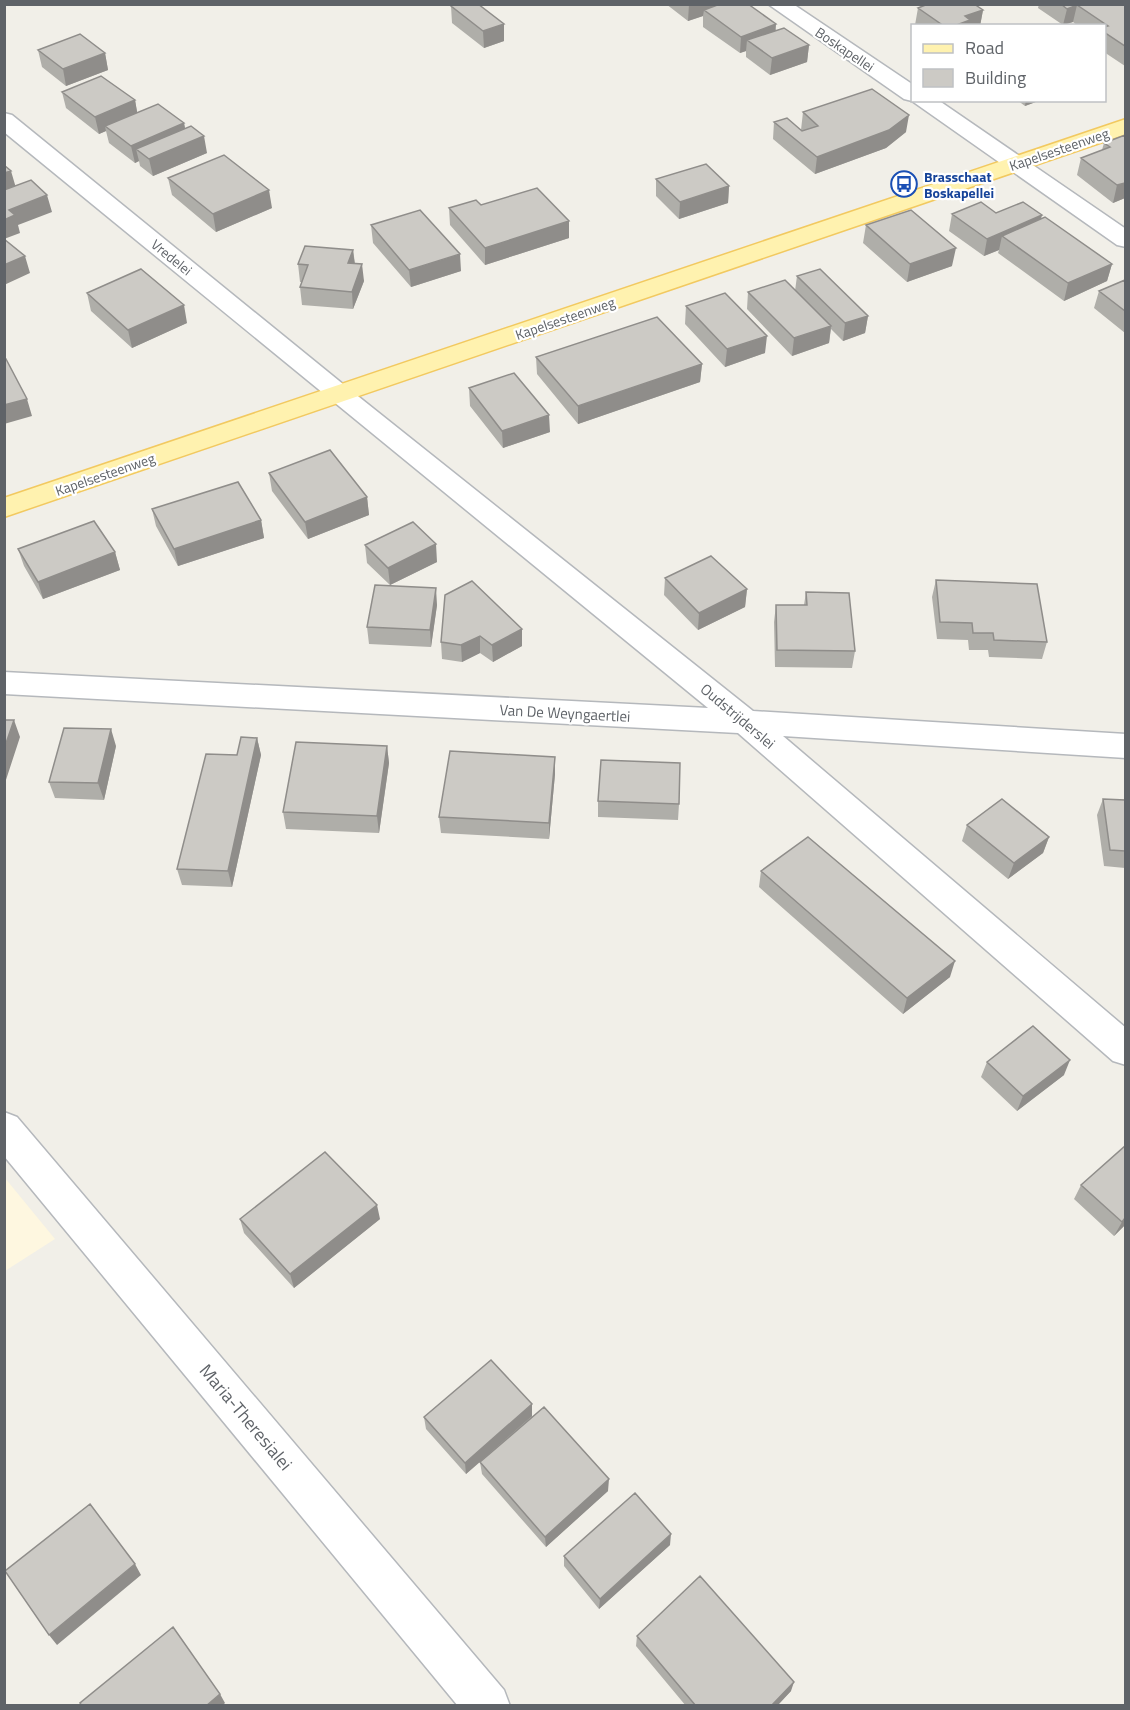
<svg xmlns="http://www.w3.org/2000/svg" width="1130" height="1710" font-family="'Titillium Web',sans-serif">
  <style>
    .commercial { fill: #fef7e0 }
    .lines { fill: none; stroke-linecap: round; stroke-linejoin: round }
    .street-casing { stroke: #b5b8bc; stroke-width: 3 }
    .primary-casing { stroke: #f2c960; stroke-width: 3 }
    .street { fill: #fff; fill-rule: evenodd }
    .primary { fill: #fff2af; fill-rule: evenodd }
    .wall { fill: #afaea9 }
    .shaded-wall { fill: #8f8d8a }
    .building { fill: #cccac5; stroke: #8f8d8a; stroke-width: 1.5 }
    .labels { text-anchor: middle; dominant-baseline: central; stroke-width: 4.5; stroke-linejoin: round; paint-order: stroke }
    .far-street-label { font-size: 14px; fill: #5f6368; stroke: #fff }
    .far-transit-label { font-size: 14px; font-weight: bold; fill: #164399; stroke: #fff; text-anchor: start }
    .street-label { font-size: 15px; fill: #5f6368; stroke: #fff }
    .near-street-label { font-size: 18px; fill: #5f6368; stroke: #fff }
  </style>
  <rect width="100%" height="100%" fill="#f1efe8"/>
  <path class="commercial" d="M5,1178L55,1239L5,1271H4Z"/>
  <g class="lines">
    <g class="street-casing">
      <path id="street" d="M768,4H793L912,84V100H938L1126,229V247L1117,245L912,101L904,99Z
        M4,113L12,115L349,389L753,711L1126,734V758L783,736L1126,1028V1065L1113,1061L738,733L4,694V672L708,708L4,132Z
        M4,1112L17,1117L504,1690L510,1706H458L4,1156Z"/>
    </g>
    <g class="primary-casing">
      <path id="primary" d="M1126,119V134L4,517V498Z"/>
    </g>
    <use href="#street" class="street"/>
    <use href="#primary" class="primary"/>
  </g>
  <path class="wall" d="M666,4H748L776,30L809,45L807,62L770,75L746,57V51L740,53L703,27V16L688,21Z
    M1039,4H1125V66L1104,52V26H1078L1073,22L1063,25L1038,8Z
    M451,6L504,24V41L484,48L452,23Z
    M918,8L983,10L980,26H916L915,25Z
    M38,50L105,53L108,70L66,86L42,67Z
    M62,92L135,100L137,112L184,123L185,128L207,153L153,176L140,166L139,161L135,163L109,143L106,131L99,134L66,108Z
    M1017,100H1041L1025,106Z
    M803,112L906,132L886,148L815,174L773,139L774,122L801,130Z
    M1125,135V198L1113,203L1077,175L1081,158L1102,150L1104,143Z
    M168,178L272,208L216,232L172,195Z
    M656,179L729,186L728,203L679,219L656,196Z
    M481,205L569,221V238L485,265L450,225L449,208Z
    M996,213L1041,219L1112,264L1107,281L1064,301L998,253L999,250L984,256L949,231L952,214Z
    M371,225L461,271L411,287L373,243Z
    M866,225L952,266L907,282L863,243Z
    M353,250L355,263L364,281L353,309L302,305L300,287L302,282H300L298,264Z
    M797,276L868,316L865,333L843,341L831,329L829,343L792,356L747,309L748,292L795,291Z
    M1125,280V333L1094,308L1099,291Z
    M87,293L187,323L132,348L91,311Z
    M686,306L765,353L725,367L685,324Z
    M536,357L702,364L700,382L578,424L537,374Z
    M469,388L550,432L503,448L470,406Z
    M269,473L367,497L369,515L308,539L272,491Z
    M152,509L261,520L264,538L178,566L156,526Z
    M365,545L437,562L390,585L367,563Z
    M18,549L115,552L120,570L43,599L24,566Z
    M665,578L747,589L745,607L698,630L664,595Z
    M936,580L1047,642L1042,659L989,657L988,650H969L968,640L937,639L932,597Z
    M472,581L522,646L493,662L480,653L462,662L442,659L441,642Z
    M806,592L855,651L852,668L775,667L774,622L776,605H804Z
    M437,605L431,647L369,644L367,627Z
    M257,738L261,755L232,887L182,885L177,869L237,755Z
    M116,746L104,800L55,798L49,782Z
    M387,746L389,763L379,833L286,829L283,812Z
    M555,757V774L549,839L441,833L439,817Z
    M1103,799L1125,800V868L1104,866L1097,815Z
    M598,801L679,804L678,820L598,817Z
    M967,825L1049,837L1043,853L1008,879L962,841Z
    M761,871L950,977L903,1014L759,887Z
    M987,1062L1064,1075L1017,1111L981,1077Z
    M1081,1185L1125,1225L1114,1236L1074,1199Z
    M240,1219H380L294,1288L244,1233Z
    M532,1416L608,1491L546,1547L482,1474L480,1462L466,1474L426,1429L424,1417Z
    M670,1545L599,1609L564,1566V1556Z
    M637,1636L791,1691L777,1706H686L636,1646Z"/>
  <path class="shaded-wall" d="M689,4H727L704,10L703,16L688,21Z
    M1077,5L1073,22L1063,25L1067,9Z
    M983,10L980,26H954L965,16Z
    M504,24V41L484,48L483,31Z
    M776,24L775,41L747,40L746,51L740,53L741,37Z
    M809,45L807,62L770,75L772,58Z
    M105,53L108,70L66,86L63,69Z
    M135,100L138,117L105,126L106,131L99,134L95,117Z
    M1026,100H1041L1025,106Z
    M909,115L906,132L886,148L815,174L817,157Z
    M184,123L187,140L136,149L139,161L135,163L131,146Z
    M204,136L207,153L153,176L149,159Z
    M11,171L16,188L4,192V173Z
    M1125,183V198L1113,203L1117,185Z
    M729,186L728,203L679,219L680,202Z
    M269,190L272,208L216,232L213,214Z
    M47,195L52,212L18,225L20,233L4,239V220L9,210Z
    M1042,215L1038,232L1002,236L999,250L984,256L987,239Z
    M569,221V238L485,265V248Z
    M956,248L952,266L907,282L910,264Z
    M353,250L355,267L348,263Z
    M460,254L461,271L411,287L409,270Z
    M25,256L30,273L4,285V265Z
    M362,264L364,281L353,309L352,292Z
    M1112,264L1107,281L1064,301L1068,283Z
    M184,305L187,323L132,348L128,330Z
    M868,316L865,333L843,341L845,323Z
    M831,326L829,343L792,356L794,338Z
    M767,336L765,353L725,367L727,349Z
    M702,364L700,382L578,424V406Z
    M27,399L32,416L4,424V405Z
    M549,415L550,432L503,448L502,431Z
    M367,497L369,515L308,539L305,522Z
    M261,520L264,538L178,566L174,549Z
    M436,544L437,562L390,585L388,568Z
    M115,552L120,570L43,599L38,582Z
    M436,588L437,605L431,647L430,630Z
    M747,589L745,607L698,630L699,613Z
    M522,629V646L493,662L492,645Z
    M480,636V653L462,662L461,645Z
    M14,720L20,737L4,786V749Z
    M111,729L116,746L104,800L98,783Z
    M257,738L261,755L232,887L228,871Z
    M387,746L389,763L379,833L377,816Z
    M555,757V774L549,839V823Z
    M1049,837L1043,853L1008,879L1014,863Z
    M955,961L950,977L903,1014L907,998Z
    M1070,1060L1064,1075L1017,1111L1023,1096Z
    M377,1205L380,1219L294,1288L290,1274Z
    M1125,1218V1225L1114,1236L1122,1222Z
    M532,1404V1416L466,1474L465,1463Z
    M609,1479L608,1491L546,1547L545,1537Z
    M671,1534L670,1545L599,1609L600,1599Z
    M135,1564L141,1575L57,1645L49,1635Z
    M794,1682L791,1691L777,1706H771Z
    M220,1694L225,1703L222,1706H206Z"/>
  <path class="building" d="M457,4H478L504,24L483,31L451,6Z
    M720,4H748L776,24L741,37L704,10Z
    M928,4H974L983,10L965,16L970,20L954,26H944L918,8Z
    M1061,4H1125V46L1104,32V27L1108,26L1077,5L1067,9Z
    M784,28L809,45L772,58L747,40Z
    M80,34L105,53L63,69L38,50Z
    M101,76L135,100L95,117L62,92Z
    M872,89L909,115L889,130L817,157L774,122L787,118L802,131L818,126L803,112Z
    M158,104L184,123L131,146L105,126Z
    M191,126L204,136L149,159L136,149Z
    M1125,135V183L1117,185L1081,158L1110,147L1104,143Z
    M224,155L269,190L213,214L168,178Z
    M706,164L729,186L680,202L656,179Z
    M4,165L11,171L4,173Z
    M31,180L47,195L9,210L15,215L4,220V190Z
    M537,188L569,221L485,248L449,208L476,200L481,205Z
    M981,202L996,213L1023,202L1042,215L987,239L952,214Z
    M420,210L460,254L409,270L371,225Z
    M911,210L956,248L910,264L866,225Z
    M1045,217L1112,264L1068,283L1002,236Z
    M4,239L25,256L4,265Z
    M305,246L353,250L348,263L362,264L352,292L300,287L308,265L298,264Z
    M141,269L184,305L128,330L87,293Z
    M820,269L868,316L845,323L797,276Z
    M785,280L831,326L794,338L748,292Z
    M1125,280V311L1099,291Z
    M725,293L767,336L727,349L686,306Z
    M657,317L702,364L578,406L536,357Z
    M6,359L27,399L4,405V360Z
    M514,373L549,415L502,431L469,388Z
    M330,450L367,497L305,522L269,473Z
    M238,482L261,520L174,549L152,509Z
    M94,521L115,552L38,582L18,549Z
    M413,522L436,544L388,568L365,545Z
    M711,556L747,589L699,613L665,578Z
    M936,580L1037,584L1047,642L994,640L993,633H973L972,623L940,622Z
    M472,581L522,629L492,645L480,636L461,645L441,642L445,595Z
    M375,585L436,588L430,630L367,627Z
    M806,592L849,593L855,651L777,650L776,605H807Z
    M4,720H14L4,749Z
    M64,728L111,729L98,783L49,782Z
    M241,737L257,738L228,871L177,869L206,754L237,755Z
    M296,742L387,746L377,816L283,812Z
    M450,751L555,757L549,823L439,817Z
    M601,760L680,763L679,804L598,801Z
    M1002,799L1049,837L1014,863L967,825Z
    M1103,799L1125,800V851L1110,850Z
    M808,837L955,961L907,998L761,871Z
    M1033,1026L1070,1060L1023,1096L987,1062Z
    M1125,1146V1218L1122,1222L1081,1185Z
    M325,1152L377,1205L290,1274L240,1219Z
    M491,1360L532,1404L465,1463L424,1417Z
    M544,1407L609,1479L545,1537L480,1462Z
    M635,1493L671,1534L600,1599L564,1556Z
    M90,1504L135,1564L49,1635L5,1571Z
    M700,1576L794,1682L771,1706H696L637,1636Z
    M173,1627L220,1694L206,1706H82L80,1703Z"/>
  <defs>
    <g id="bus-ring" transform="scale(1.35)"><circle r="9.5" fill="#fff" stroke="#1a4fb4" stroke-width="1.5"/><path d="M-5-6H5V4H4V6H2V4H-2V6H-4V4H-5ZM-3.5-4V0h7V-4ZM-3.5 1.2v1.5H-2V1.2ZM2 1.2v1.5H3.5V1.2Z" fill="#1a4fb4"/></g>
  </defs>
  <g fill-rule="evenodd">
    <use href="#bus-ring" x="904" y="184"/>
  </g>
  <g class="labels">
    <g class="far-street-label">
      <text transform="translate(845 49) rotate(34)">Boskapellei</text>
      <text transform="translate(1059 149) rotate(-19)">Kapelsesteenweg</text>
      <text transform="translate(172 257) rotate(39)">Vredelei</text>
      <text transform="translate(565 318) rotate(-19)">Kapelsesteenweg</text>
      <text transform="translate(105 474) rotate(-19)">Kapelsesteenweg</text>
    </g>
    <g class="far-transit-label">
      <text x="924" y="176">Brasschaat<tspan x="924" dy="16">Boskapellei</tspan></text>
    </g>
    <g class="street-label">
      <text transform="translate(565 713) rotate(3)">Van De Weyngaertlei</text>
      <text transform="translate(738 716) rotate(40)">Oudstrijderslei</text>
    </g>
    <g class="near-street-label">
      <text transform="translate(246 1417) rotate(50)">Maria-Theresialei</text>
    </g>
  </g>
  <rect width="1130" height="1710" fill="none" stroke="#5f6368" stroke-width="12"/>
  <rect x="911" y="24" width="195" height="78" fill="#ffffff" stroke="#bfc1c3" stroke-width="1.5"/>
  <rect x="923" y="44" width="30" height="9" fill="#fff2af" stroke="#bfc1c3" stroke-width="1.5"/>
  <text x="965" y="54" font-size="18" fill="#5f6368">Road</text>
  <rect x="923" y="69" width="30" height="18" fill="#cccac5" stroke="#bfc1c3" stroke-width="1.5"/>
  <text x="965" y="84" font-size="18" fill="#5f6368">Building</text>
</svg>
